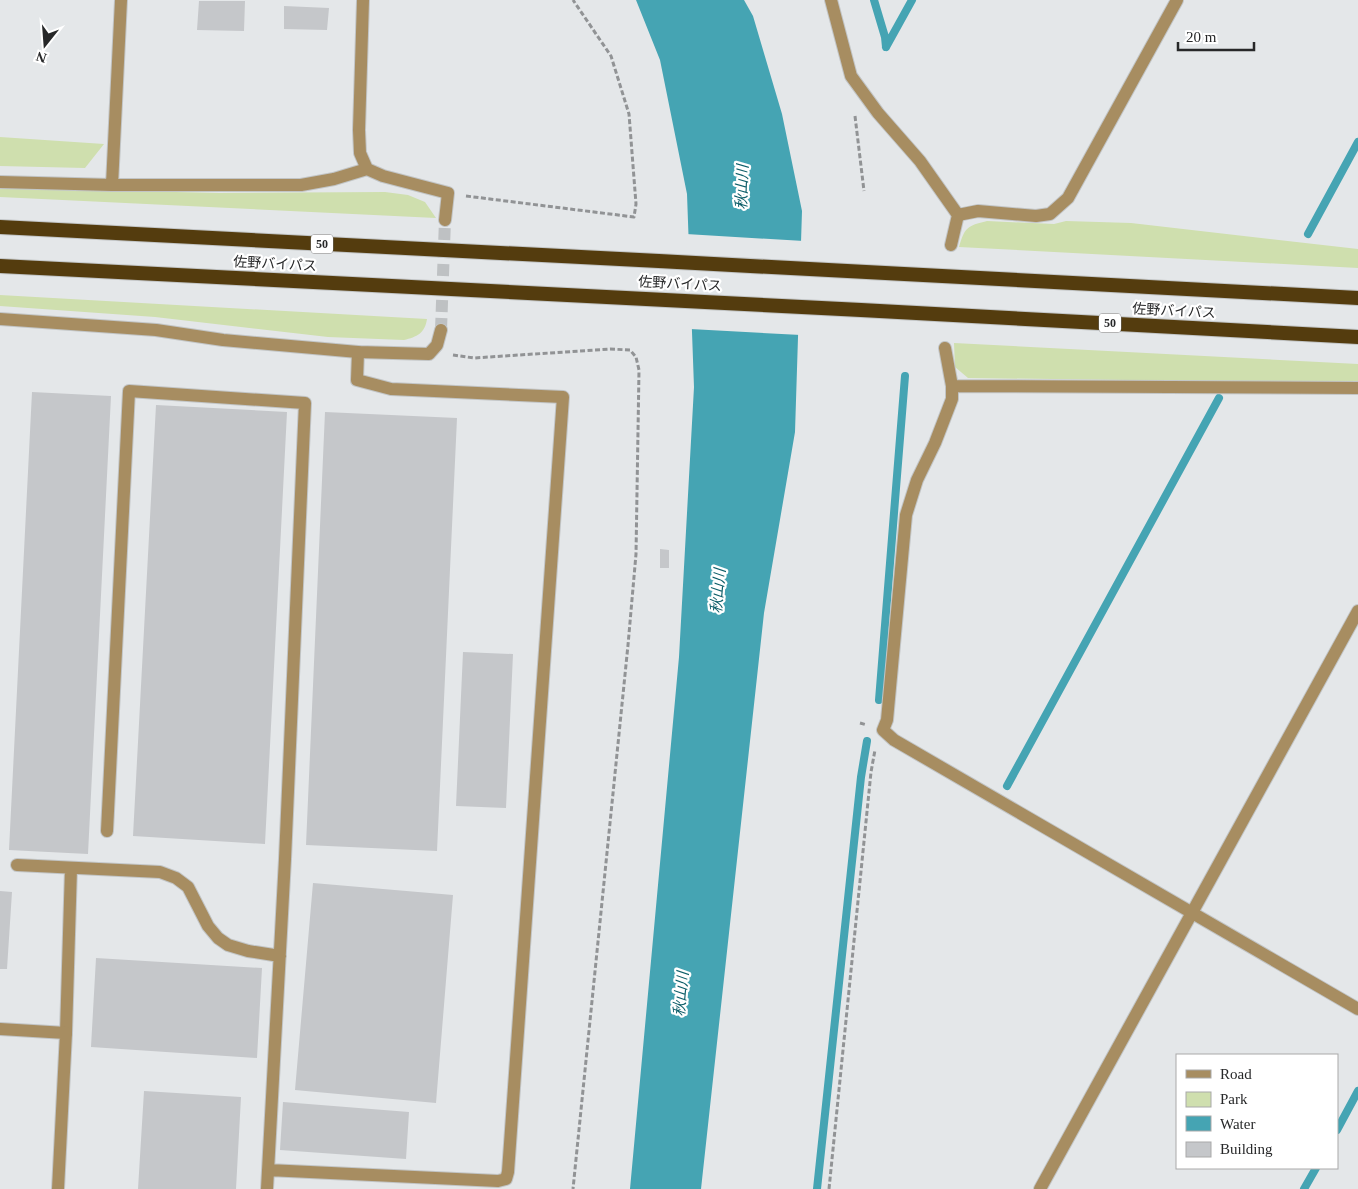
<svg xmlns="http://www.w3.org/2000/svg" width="1358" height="1189" font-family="'Times New Roman','Noto Sans JP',serif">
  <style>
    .green { fill: #cfdfae }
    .water { fill: #45a4b3 }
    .pier { fill: #e4e7e9 }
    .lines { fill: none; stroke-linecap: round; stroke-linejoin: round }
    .stream { stroke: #45a4b3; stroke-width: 8 }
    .building { fill: #c5c7ca }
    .minor-tunnel { stroke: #bec1c3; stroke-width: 12; stroke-dasharray: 12 6; stroke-linecap: butt }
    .service-casing { stroke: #c2c5c6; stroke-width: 14 }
    .minor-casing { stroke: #c2c5c6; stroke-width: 14 }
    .trunk-casing { stroke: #c2c5c6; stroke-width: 16 }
    .path { stroke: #919395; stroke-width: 3; stroke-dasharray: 5 2.5; stroke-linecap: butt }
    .service { stroke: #a78d61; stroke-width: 12 }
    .minor { stroke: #a78d61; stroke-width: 12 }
    .trunk { stroke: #543c0e; stroke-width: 14 }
    .labels { text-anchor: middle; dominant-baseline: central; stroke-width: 4.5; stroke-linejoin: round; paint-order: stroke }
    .shield { fill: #fff; stroke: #686869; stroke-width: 1 }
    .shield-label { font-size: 12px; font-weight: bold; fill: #272829 }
    .street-label { font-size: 14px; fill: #272829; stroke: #fff }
    .water-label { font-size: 15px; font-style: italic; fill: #0d5e69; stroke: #fff }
  </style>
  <rect width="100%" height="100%" fill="#e4e7e9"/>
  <path class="green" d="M0,137L104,144L85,168L0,166Z
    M0,188L219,193L385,192L408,195L425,202L436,218L0,197Z
    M987,221L1054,224L1066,221L1131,223L1358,249V268L959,247C965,227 967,226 987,221Z
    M0,295L427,319C425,333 417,337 404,340L328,337L155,317L0,306Z
    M954,343L1358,364V383L968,378L955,367Z"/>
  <path class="water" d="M636,0H744L753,16L782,114L802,211L795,432L764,613L701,1189H630L679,657L694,387L687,194L660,60Z"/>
  <path class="pier" d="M686,234L804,241L801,335L690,329Z"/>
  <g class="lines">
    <path class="stream" d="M874,0L885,37L886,47
      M886,47L912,0
      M1308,234L1358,142
      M879,700L905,376
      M1007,786L1219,398
      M1337,1130L1358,1091
      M817,1189L861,777L867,741
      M1304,1189L1316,1168"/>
  </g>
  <path class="building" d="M199,1H245L244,31L197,30Z
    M284,6L329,8L327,30L284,29Z
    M32,392L111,396L88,854L9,850Z
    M156,405L287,412L265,844L133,836Z
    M325,412L457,418L437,851L306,845Z
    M660,549L669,550V568H660Z
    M463,652L513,654L506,808L456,806Z
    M313,883L453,895L436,1103L295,1090Z
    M0,891L12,892L7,969H0Z
    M96,958L262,968L257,1058L91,1047Z
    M144,1091L241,1097L236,1189H138Z
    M283,1102L409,1112L406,1159L280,1150Z"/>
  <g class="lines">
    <path class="minor-tunnel" d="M441,330L445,220"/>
    <g class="service-casing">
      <path id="service" d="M831,0L851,76L878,113L920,161L958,215L951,245
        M945,348L952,386V399L935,443L917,480L906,515L887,720L883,730L894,740L1358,1009
        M952,386L1358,388
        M107,831L129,391L305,403L285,859L267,1189
        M17,865L160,872L176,878L188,887L208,926L218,938L228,945L248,951L280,956
        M66,1033L71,868
        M268,1170L498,1181L506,1179L508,1172L563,397L391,389L357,380L358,352
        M1040,1189L1358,611"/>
    </g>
    <g class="minor-casing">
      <path id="minor" d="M363,0L359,130L360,153L367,169L383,176L448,193L445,220
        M0,182L112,185H301L334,179L367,169
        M112,185L121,0
        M958,215L978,211L1036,216L1050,214L1068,198L1177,0
        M0,319L156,330L223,340L358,352L429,354L437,345L441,330
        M0,1029L66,1033L58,1189"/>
    </g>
    <g class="trunk-casing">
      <path id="trunk" d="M0,227C453,251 905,273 1358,298
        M0,266L861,310L1358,337"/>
    </g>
    <path class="path" d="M855,116L864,191
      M466,196L634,217L636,204L629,114L611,56L573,0
      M453,355L474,358L610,349L630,350L636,357L639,370L636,554L628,645L573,1189
      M860,723L867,725
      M829,1189L871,772L875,750"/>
    <use href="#service" class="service"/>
    <use href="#minor" class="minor"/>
    <use href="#trunk" class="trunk"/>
  </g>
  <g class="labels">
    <g class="shield">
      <rect x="311" y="234.5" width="22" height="19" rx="4"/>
      <rect x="1099" y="313.5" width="22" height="19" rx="4"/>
    </g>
    <g class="shield-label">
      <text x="322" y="244">50</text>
      <text x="1110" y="323">50</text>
    </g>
    <g class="street-label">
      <text transform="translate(275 264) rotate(3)">佐野バイパス</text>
      <text transform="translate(680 284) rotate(3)">佐野バイパス</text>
      <text transform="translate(1174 311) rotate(3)">佐野バイパス</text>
    </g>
    <g class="water-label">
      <text transform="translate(742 187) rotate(-88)">秋山川</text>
      <text transform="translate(718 591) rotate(-85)">秋山川</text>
      <text transform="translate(681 994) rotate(-85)">秋山川</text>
    </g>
  </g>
  <rect x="1176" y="1054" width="162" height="115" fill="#ffffff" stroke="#a9a9a9"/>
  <rect x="1186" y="1070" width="25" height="8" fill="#a78d61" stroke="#a9a9a9"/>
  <text x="1220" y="1079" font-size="15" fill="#272829">Road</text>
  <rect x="1186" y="1092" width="25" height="15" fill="#cfdfae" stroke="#a9a9a9"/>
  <text x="1220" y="1104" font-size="15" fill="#272829">Park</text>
  <rect x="1186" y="1116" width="25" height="15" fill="#45a4b3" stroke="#a9a9a9"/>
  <text x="1220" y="1129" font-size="15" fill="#272829">Water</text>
  <rect x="1186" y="1142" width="25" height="15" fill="#c5c7ca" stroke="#a9a9a9"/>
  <text x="1220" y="1154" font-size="15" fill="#272829">Building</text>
  <g transform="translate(45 45) rotate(197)" stroke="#ffffff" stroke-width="4" paint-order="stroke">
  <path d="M0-4L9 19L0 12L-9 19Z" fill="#272829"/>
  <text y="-8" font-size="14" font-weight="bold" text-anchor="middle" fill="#272829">N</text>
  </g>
  <path d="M1178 42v8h76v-8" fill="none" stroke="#272829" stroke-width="2.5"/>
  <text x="1186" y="42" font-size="15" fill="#272829" stroke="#ffffff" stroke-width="4" paint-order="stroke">20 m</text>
</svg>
